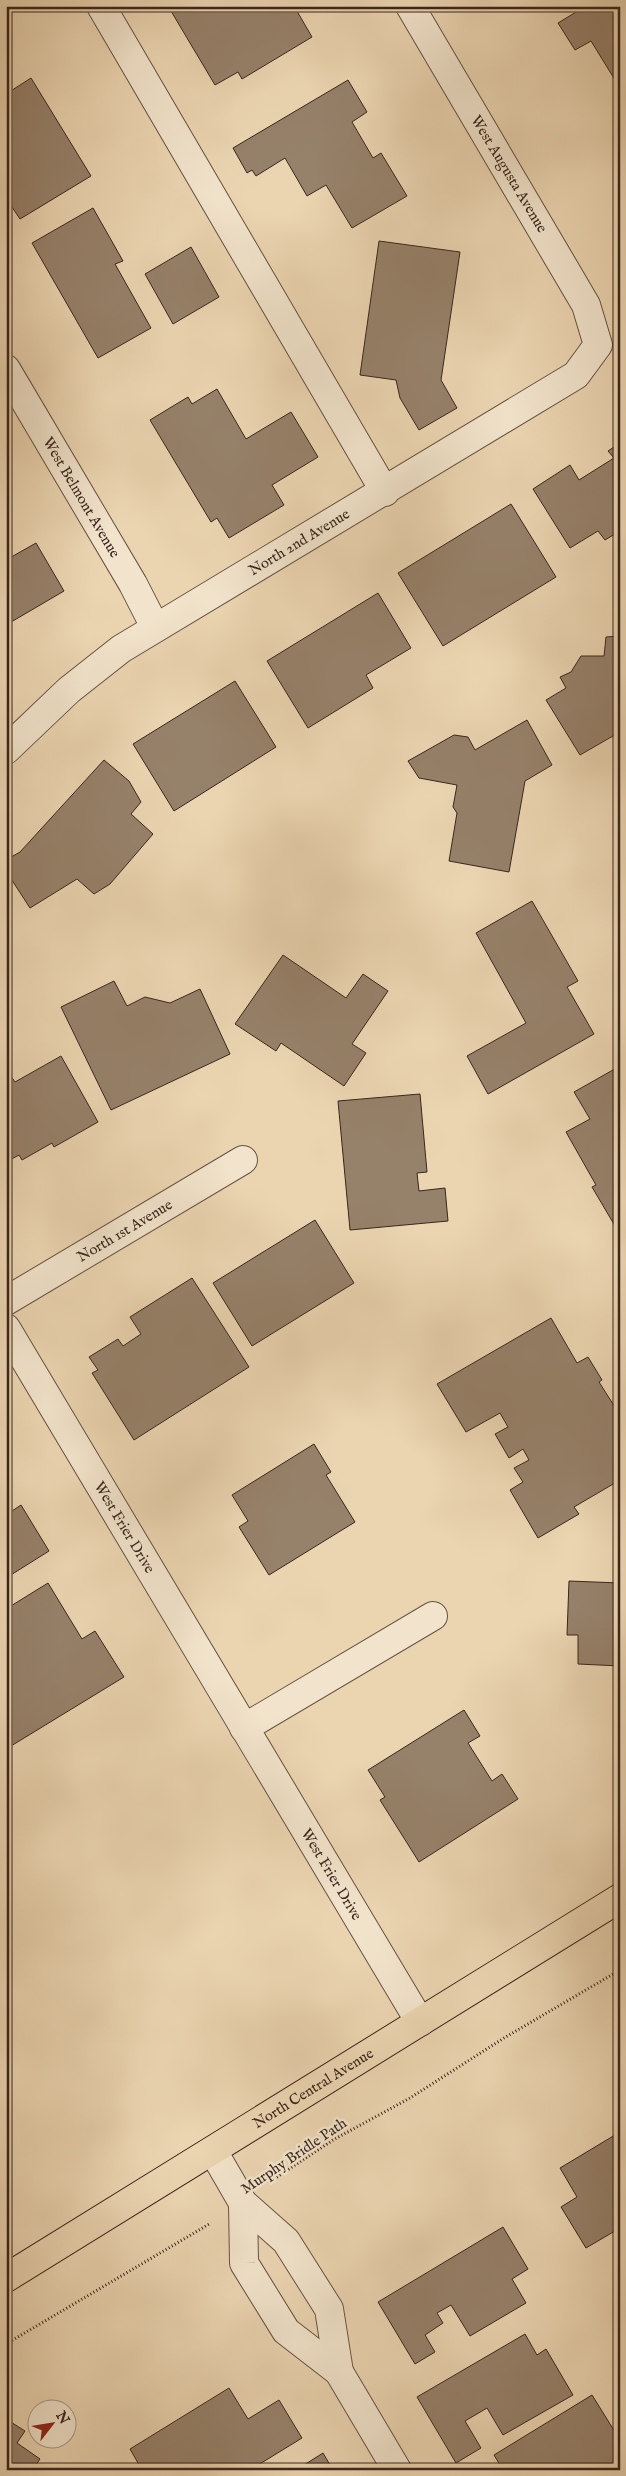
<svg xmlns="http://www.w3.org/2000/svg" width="626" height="2476" font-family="'IM FELL English',serif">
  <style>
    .building { fill: #96816a; stroke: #39261d }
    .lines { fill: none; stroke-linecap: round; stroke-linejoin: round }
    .minor-casing { stroke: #665242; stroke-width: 30 }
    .major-casing { stroke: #39261d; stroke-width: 30 }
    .path { stroke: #39261d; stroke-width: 3; stroke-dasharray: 1 2.5; stroke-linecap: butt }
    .minor { stroke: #f2e4cc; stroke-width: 28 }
    .major { stroke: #ebd5b1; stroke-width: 28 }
    .labels { text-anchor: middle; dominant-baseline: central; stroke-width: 5; stroke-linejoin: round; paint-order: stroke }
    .street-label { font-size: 15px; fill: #39261d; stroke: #f2e4cc }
  </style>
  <rect width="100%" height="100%" fill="#ebd5b1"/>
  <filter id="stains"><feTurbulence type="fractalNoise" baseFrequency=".004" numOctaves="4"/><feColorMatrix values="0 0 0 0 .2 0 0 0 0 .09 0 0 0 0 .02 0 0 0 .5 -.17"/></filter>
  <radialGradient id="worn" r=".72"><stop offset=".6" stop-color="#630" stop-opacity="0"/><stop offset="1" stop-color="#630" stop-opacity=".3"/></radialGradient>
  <path class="building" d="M168,6H294L312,37L242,79L238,72L215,85Z
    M586,6H620V88L591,41L575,50L558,23Z
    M31,78L91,176L20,219L6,198V94Z
    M348,80L367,112L352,122L373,158L381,153L407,196L352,228L326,185L307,196L285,158L256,176L252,170L247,173L233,148Z
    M93,208L123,261L115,264L151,328L98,358L32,243Z
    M379,241L460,252L441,380L457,408L419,430L400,398L396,380L360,375Z
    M191,247L219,297L173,324L145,274Z
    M217,389L246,439L291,412L318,457L272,485L284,505L229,538L217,518L211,522L150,420L188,397L192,404Z
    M620,443V531L605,540L598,531L570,548L533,489L570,465L579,480L614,458L608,451Z
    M511,504L556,577L443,646L398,573Z
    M36,543L64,591L6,625V560Z
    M378,593L411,648L366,675L373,688L308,728L267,661Z
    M620,636V755L617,736H613L580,755L546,700L566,688L560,677L571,672L581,656H604L606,637Z
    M235,681L276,747L174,811L133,744Z
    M527,720L552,765L525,781L509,872L449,861L457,813L453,807L457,785L419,778L408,761L454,735L468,737L475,750Z
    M104,760L129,781L141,802L131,814L153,834L110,884L94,894L77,879L30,908L6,871V860L20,852Z
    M532,901L578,981L567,987L594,1034L488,1094L467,1056L526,1023L476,933Z
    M283,955L346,998L363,974L388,991L352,1044L366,1053L344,1086L281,1043L276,1051L235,1024Z
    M114,981L127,1006L145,997L170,1003L200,989L230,1054L111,1110L61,1007Z
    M61,1056L98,1122L54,1147L52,1143L22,1160L19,1155L6,1162V1069L15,1082Z
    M620,1066V1230L618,1231L592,1187L596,1185L566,1132L590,1119L574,1092Z
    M420,1094L427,1172L417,1173L419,1191L445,1188L448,1221L350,1230L338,1101Z
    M315,1220L354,1283L252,1346L213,1283Z
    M192,1278L249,1367L134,1440L92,1373L98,1370L89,1357L118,1339L123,1346L141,1334L130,1317Z
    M551,1318L577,1363L588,1357L602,1380L599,1382L620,1415V1480L574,1507L579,1514L538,1538L510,1490L523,1482L514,1468L529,1460L523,1449L509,1458L495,1434L508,1427L500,1413L466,1432L437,1384Z
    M314,1444L331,1472L326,1475L355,1522L269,1575L239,1527L248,1521L232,1495Z
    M21,1505L49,1551L6,1578V1508L9,1513Z
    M569,1581L620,1583V1666L578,1664V1635H567Z
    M48,1583L82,1639L95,1631L124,1677L11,1746L6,1739V1609Z
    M464,1710L480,1736L468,1743L492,1781L502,1774L518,1799L419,1862L380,1800L385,1797L368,1770Z
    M620,2132V2228L586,2248L561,2207L577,2197L560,2168Z
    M503,2227L528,2269L512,2279L526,2303L470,2336L451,2305L437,2313L443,2323L425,2335L435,2352L415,2364L378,2302Z
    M525,2334L537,2355L546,2349L573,2395L503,2435L487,2408L465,2421L481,2448L456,2463L417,2397Z
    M229,2388L248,2419L279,2400L302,2438L250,2470H142L130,2449Z
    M592,2395L620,2440V2467L616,2470H503L494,2455Z
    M6,2419L25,2431L17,2443L40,2459L32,2470H6Z
    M323,2453L333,2470H296Z"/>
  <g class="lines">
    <g class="minor-casing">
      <g id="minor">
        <path d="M101,6L385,492"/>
        <path id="s1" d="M6,369L133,584L155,627"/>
        <path id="s2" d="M6,750L69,690L121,649L576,375L598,345L586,305L410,6"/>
        <path id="s3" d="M6,1301L243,1160"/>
        <path id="s4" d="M6,1328L420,2022"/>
        <path d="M244,1728L433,1616"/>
        <path d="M213,2151L243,2203L286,2241L329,2309L339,2372"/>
        <path d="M243,2203L244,2263L286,2331L339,2372L397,2470"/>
      </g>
    </g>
    <g class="major-casing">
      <g id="major">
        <path id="s5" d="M6,2278L620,1898"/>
      </g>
    </g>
    <path class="path" d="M268,2183L333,2140L410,2098L504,2038L620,1970
      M6,2344L211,2223"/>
    <use href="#minor" class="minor"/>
    <use href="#major" class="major"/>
  </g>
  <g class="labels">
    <g class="street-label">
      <text transform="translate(509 174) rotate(59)">West Augusta Avenue</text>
      <text stroke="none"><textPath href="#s1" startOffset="149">West Belmont Avenue</textPath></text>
      <text stroke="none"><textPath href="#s2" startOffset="361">North 2nd Avenue</textPath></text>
      <text stroke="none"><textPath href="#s3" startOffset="138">North 1st Avenue</textPath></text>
      <text stroke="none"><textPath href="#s4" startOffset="232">West Frier Drive</textPath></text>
      <text stroke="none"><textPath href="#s4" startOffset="636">West Frier Drive</textPath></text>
      <text stroke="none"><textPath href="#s5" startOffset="361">North Central Avenue</textPath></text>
      <text transform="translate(294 2156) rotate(-34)">Murphy Bridle Path</text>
    </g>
  </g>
  <rect width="626" height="2476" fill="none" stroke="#ebd5b1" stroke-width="25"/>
  <rect x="8" y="8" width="611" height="2461" fill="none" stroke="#39261d" stroke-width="2.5"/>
  <rect x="12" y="12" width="601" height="2451" fill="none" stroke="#39261d"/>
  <g transform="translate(52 2424) rotate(59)"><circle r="24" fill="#f2e4cc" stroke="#a89886"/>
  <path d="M0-4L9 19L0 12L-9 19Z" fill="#8f2418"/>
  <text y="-8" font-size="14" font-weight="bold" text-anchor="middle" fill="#39261d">N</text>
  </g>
  <rect width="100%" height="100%" filter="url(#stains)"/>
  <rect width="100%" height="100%" fill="url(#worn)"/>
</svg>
